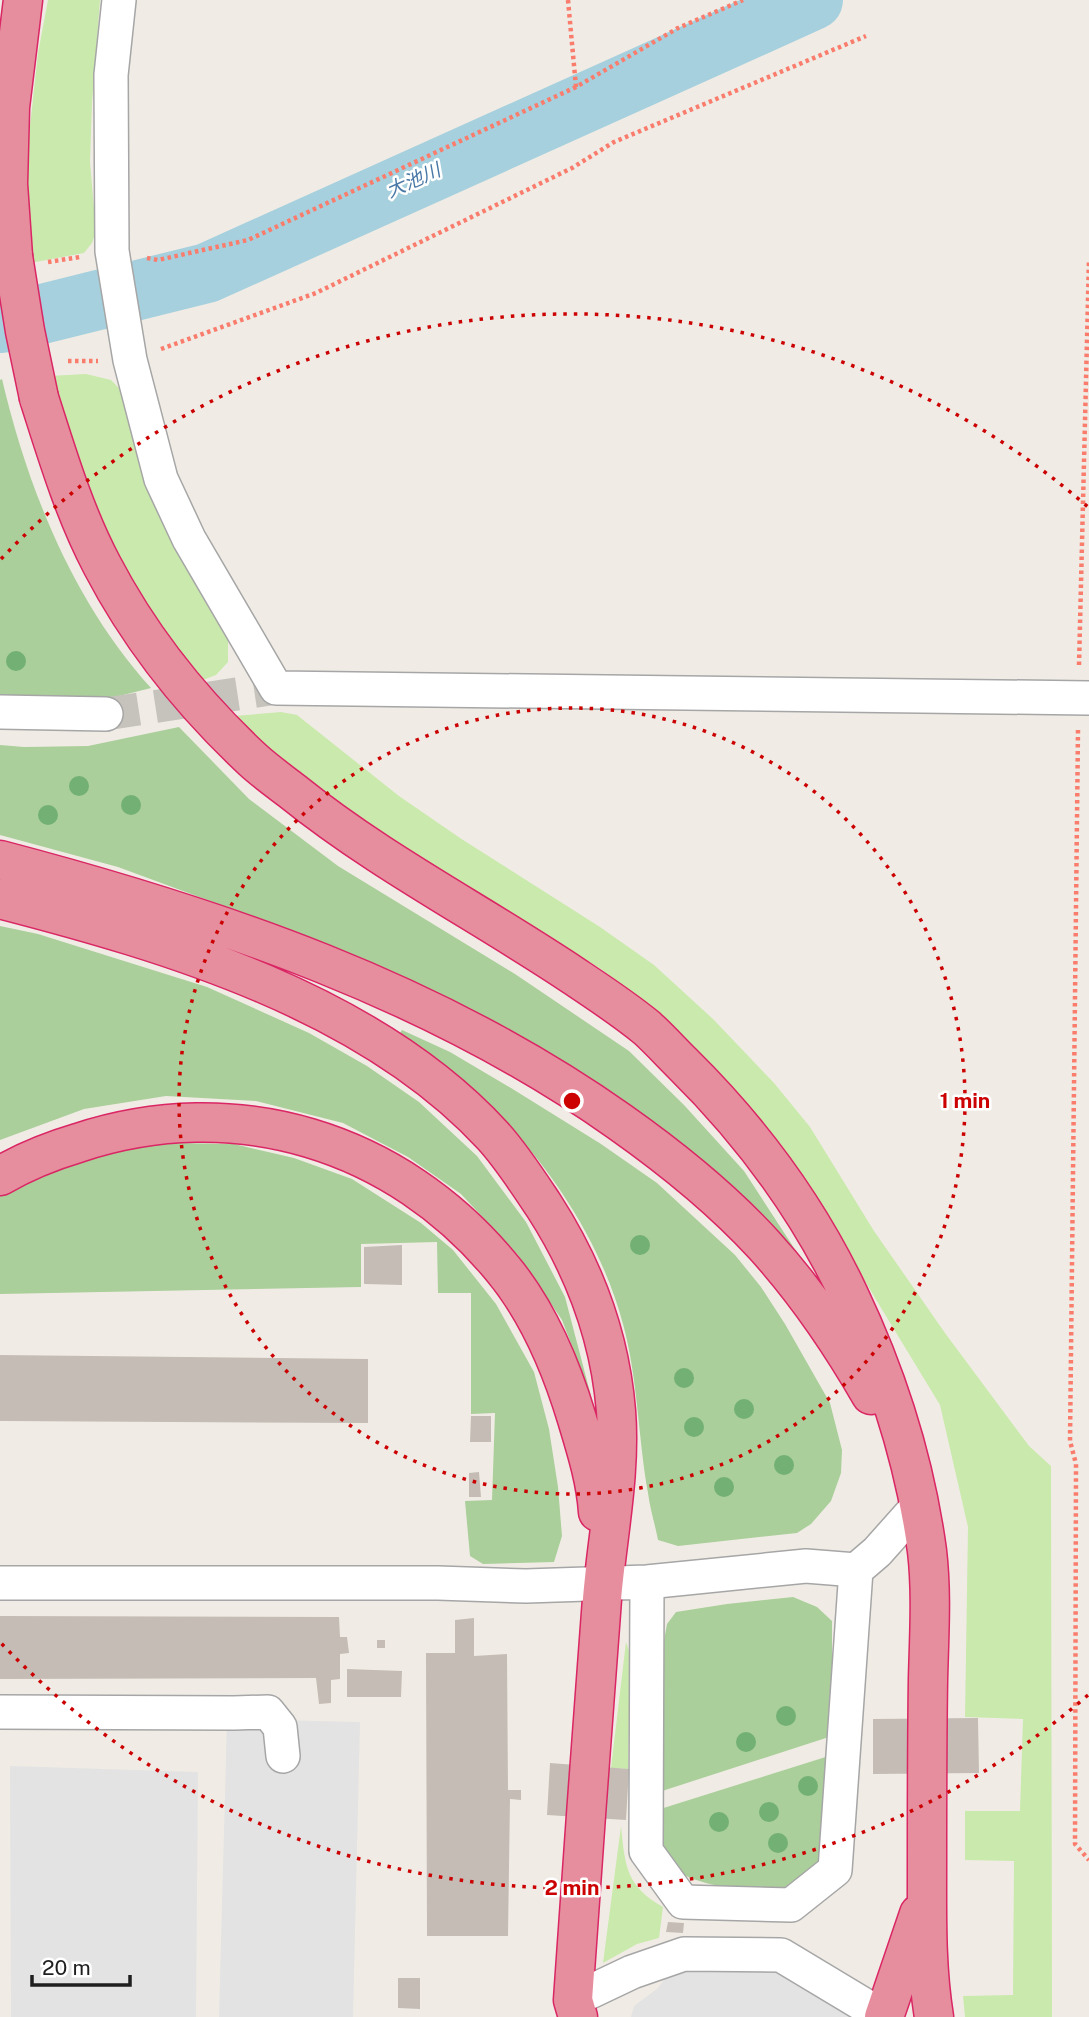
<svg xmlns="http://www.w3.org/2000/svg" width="1089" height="2017" font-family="'Public Sans','Noto Sans JP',sans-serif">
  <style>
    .grass { fill: #cae9ac }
    .forest { fill: #aacf9a }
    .parking { fill: #e3e3e3 }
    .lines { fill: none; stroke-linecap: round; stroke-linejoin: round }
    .river { stroke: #a6d0dd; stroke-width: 60 }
    .building { fill: #c4bcb5 }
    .minor-tunnel { stroke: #c6c3bd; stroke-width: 33; stroke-dasharray: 33 17; stroke-linecap: butt }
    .minor-casing { stroke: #a6a6a6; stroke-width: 36 }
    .highway-casing { stroke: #da2664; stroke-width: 41 }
    .path { stroke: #f97c6d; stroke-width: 4.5; stroke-dasharray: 3.5 3.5; stroke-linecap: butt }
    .minor { stroke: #fff; stroke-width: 33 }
    .highway { stroke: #e68e9e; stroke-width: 38 }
    .highway-bridge-casing { stroke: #da2664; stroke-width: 41; stroke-linecap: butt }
    .highway-bridge { stroke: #e68e9e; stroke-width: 38 }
    .tree { fill: #73b073 }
    .ring { fill: none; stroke: #cc0202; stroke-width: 3.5; stroke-dasharray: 3.5 7 }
    .labels { text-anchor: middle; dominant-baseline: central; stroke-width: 5; stroke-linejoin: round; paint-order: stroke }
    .water-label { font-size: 19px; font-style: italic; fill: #4978a6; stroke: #fff }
    .centre { fill: #cc0202; stroke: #fff; stroke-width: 3.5 }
    .ring-label { font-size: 21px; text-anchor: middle; font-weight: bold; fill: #cc0202; stroke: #fff; stroke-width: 5; stroke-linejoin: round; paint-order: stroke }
  </style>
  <rect width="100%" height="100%" fill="#f0ece5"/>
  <path class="grass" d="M48,0H100L92,103L90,162L96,231L92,243L84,253L30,263L26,163L38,53Z
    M86,374L111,380L125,394L228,637V662L216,675L203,680L157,622L121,565L92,500L49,376Z
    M281,712L297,715L399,796L460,838L600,927L654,965L713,1019L774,1083L810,1127L874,1231L945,1333L1029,1446L1051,1466L1052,2017H965L963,1996L1013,1995L1014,1861L965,1860V1811H1020L1023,1719L965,1717L968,1527L940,1405L875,1298L812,1189L775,1137L685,1038L601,969L381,837L298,778L234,716Z
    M626,1642L630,1654L628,1769L611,1768Z
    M621,1826C625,1866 626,1886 663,1907L659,1938L637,1944L603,1963Z"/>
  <path class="forest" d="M2,379C28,490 74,603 151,688L119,696L86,702H0V380Z
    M179,727L249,799L338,866L515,974L629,1051L684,1105L744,1171L796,1251L793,1254L717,1173L646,1117L561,1060L469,1008L259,919L118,867L0,835V745L24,747L88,746Z
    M0,926L38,934L207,987L309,1033L367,1066L419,1102L477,1156L526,1222L565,1297L591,1396L562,1320L518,1255L461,1194L408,1157L343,1123L256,1101L166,1096L84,1109L0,1140Z
    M402,1030L450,1052L511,1088L601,1144L657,1183L735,1255L761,1287L785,1324L830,1403L842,1450L841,1473L831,1501L811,1524L797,1533L678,1546L658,1540C655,1524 650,1509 648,1493C638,1437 638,1379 623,1324C597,1227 531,1139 456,1074C439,1059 419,1047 400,1033Z
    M173,1143L234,1144L294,1158L352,1179L421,1223L453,1250L496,1304L534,1372L549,1429L558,1487L562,1536L554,1562L483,1564L470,1556L465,1501L492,1500L495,1413L471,1414V1293H438L437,1242L361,1244V1287L0,1294V1196L32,1179L100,1151Z
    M793,1597L817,1607L832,1621V1736L656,1793L663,1646L667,1624L676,1612L727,1604Z
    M832,1755L823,1861C813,1868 800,1882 788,1886C760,1895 687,1887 668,1863C656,1847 656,1830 654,1811Z"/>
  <path class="parking" d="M227,1719L360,1722L353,2017H219Z
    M10,1766L198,1772L196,2017H11Z
    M684,1954L781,1955L855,2017H631L634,2006L657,1989Z"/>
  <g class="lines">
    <path class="river" d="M0,323L14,321L207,273L813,0"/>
  </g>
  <path class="building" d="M402,1245V1285L364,1284V1247Z
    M0,1355L368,1359V1423L0,1421Z
    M471,1416H491V1442H470Z
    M479,1472L481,1497H469V1473Z
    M0,1616L339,1617L340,1637H347L349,1653L340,1654V1679L331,1680V1703L319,1704L316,1678L0,1679Z
    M474,1618V1656L507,1654L508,1790H521V1800L510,1799L508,1936H427L426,1653H455V1620Z
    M377,1640H385V1648H377Z
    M347,1669L402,1671L401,1697H347Z
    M978,1718L979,1773L873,1774V1719Z
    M550,1763L629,1769L626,1820L547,1815Z
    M668,1922L684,1923L683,1933L666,1932Z
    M398,1978H420V2009L398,2008Z"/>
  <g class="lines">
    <path class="minor-tunnel" d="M106,714L276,688"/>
    <g class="minor-casing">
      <path id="minor" d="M119,0L111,75L112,251L130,360L161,479L189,539L276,688L1089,698
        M0,712L106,714
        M647,1582L646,1851L683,1902L791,1905L835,1870L856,1570L877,1552L918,1506
        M0,1583H438L526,1586L647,1582L806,1566L856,1570
        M0,1712L234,1713L268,1712L280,1727L283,1756
        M573,2000L632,1972L684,1954L781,1955L884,2017"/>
    </g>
    <g class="highway-casing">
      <path id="highway" d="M13,256L8,184L10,107L23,0
        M39,398C57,454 74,512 102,565C140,638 193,704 253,760C265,771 279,781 292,791C380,862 480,913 574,976C598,992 624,1009 647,1028C659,1039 670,1051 682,1063C750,1130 808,1208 849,1295C887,1375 915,1463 927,1551C932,1593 929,1637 928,1680C927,1743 927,1806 927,1869C927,1918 926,1968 934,2017
        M0,860C217,917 435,991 620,1122C671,1158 721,1198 764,1245C805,1290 841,1343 871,1395
        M0,899C170,943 370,1002 493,1136C512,1157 528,1182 544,1206C584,1268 610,1337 616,1411C621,1474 607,1537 602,1599C592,1733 582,1866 573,2000L578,2017
        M0,1176C24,1162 51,1151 78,1143C235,1091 397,1140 502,1268C538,1311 561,1366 577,1419C586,1449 596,1480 598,1512
        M884,2017L919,1914"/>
    </g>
    <path class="path" d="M568,0L576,87
      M147,258L158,260L248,240L576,87L678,28L743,0
      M48,262L80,257
      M161,349L316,293L572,168L614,142L866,36
      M68,361H98
      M1079,665L1089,259
      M1078,730L1070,1441L1076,1464L1075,1844L1089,1860"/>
    <use href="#minor" class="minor"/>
    <use href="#highway" class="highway"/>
    <g class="highway-bridge-casing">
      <path id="highway-bridge" d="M13,256L25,331L39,398"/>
    </g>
    <use href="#highway-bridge" class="highway-bridge"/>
  </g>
  <g class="tree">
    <circle cx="16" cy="661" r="10"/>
    <circle cx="79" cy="786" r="10"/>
    <circle cx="131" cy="805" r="10"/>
    <circle cx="48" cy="815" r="10"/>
    <circle cx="640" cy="1245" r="10"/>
    <circle cx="684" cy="1378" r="10"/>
    <circle cx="744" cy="1409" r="10"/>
    <circle cx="694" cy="1427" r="10"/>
    <circle cx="784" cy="1465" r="10"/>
    <circle cx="724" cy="1487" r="10"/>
    <circle cx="786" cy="1716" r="10"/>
    <circle cx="746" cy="1742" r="10"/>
    <circle cx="808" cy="1786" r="10"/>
    <circle cx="769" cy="1812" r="10"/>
    <circle cx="719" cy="1822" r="10"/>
    <circle cx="778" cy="1843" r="10"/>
  </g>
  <g class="ring">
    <circle cx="572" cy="1101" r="393"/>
    <path d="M1088 1695A787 787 0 0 1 1 1643M1 559A787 787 0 0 1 1088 507"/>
  </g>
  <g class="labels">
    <g class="water-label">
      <text transform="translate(413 180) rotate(-24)">大池川</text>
    </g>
  </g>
  <circle cx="572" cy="1101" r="10" class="centre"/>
  <g class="ring-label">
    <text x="965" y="1108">1 min</text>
    <text x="572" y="1895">2 min</text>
  </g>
  <path d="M32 1975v10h98v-10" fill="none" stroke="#1f1f1f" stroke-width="3.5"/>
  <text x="42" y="1975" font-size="21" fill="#1f1f1f" stroke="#ffffff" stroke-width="5" paint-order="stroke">20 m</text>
</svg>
